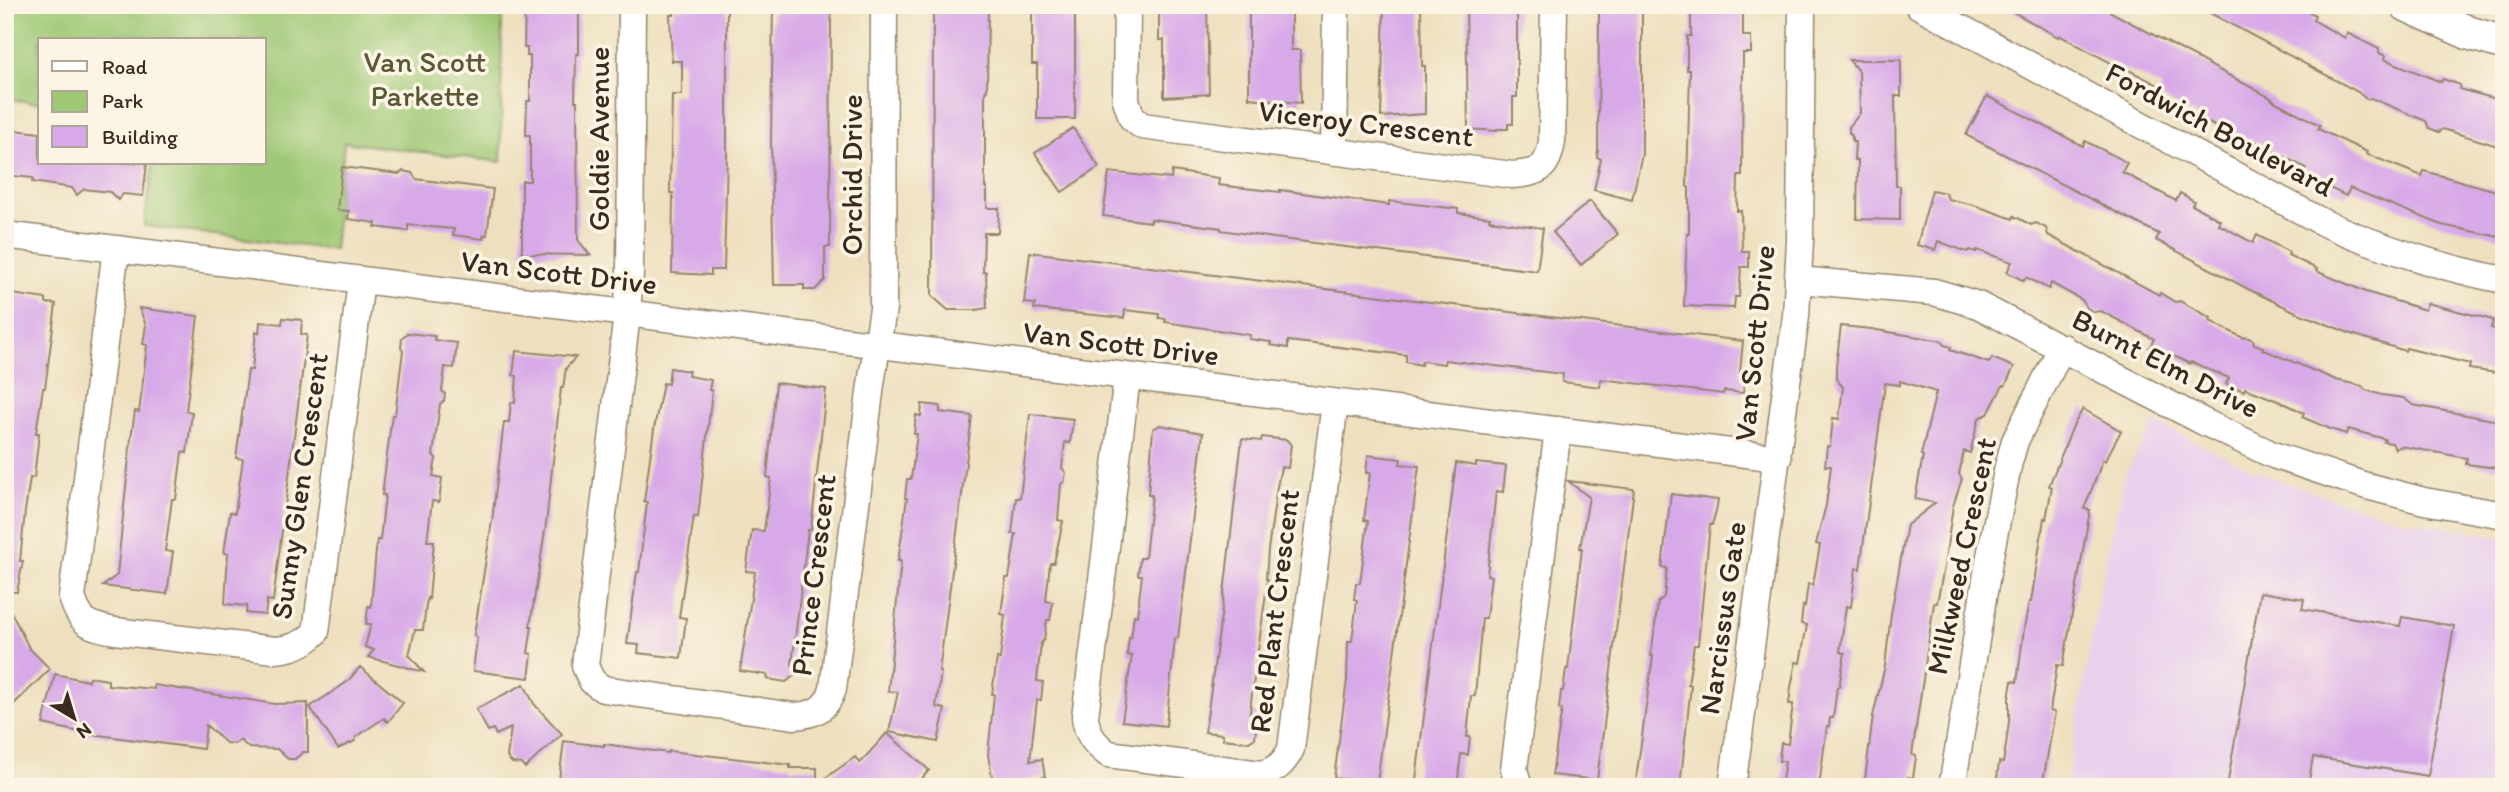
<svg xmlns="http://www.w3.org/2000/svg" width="2509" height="792" font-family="Itim,sans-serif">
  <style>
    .built { fill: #e9d2ed }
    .green { fill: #9ec874; stroke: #6c7949; stroke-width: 2 }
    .building { fill: #d8a9e8 }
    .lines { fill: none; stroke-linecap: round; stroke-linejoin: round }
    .minor-casing { stroke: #94856e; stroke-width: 29 }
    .tertiary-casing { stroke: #94856e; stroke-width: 36 }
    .minor { stroke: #fff; stroke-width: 26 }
    .tertiary { stroke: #fff; stroke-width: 33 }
    .labels { text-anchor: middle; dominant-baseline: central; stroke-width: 7; stroke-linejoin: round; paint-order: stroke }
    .park-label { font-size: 30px; fill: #595938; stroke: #fcf5e5 }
    .street-label { font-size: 30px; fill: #3b2a1e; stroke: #fcf5e5 }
  </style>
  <rect width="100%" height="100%" fill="#fcf5e5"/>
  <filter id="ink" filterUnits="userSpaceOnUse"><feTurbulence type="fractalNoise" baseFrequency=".0143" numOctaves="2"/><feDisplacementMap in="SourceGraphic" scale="14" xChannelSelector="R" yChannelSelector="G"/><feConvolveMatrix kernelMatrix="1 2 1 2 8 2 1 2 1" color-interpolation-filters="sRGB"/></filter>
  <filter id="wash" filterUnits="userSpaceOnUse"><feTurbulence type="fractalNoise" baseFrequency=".00686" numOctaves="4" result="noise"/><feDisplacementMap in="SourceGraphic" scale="28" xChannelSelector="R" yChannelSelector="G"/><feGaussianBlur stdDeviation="1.57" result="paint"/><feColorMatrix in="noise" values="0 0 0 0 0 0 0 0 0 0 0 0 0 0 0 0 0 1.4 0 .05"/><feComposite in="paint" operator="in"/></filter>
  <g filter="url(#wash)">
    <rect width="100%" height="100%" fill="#eee0bf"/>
    <path class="built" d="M2155,422L2255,471L2335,500L2399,519L2504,538V787H2066L2099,594L2124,476Z"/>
    <path class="green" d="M5,5H502L501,162L344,142L334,250L144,226L153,163H264V40H40V103L5,99Z"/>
    <g id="blocks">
      <path class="building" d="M525,5H579V54H576L575,101H577L578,240L590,255L522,254V181H530V135H526L527,101H530V56H527V48H524Z
        M682,5H727V154L724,270H711V275L672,273L673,193H670L672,95H682V61H672L670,15H674V8H682Z
        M773,5H831L830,247H825V280L815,290H804V285H774L771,141Z
        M933,5H988L987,90L985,92V187L987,188V208H999L998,233H984L983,272H986L987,308L976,310H948L932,296Z
        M1032,5H1075V119H1037V64H1032Z
        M1159,5H1207L1209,94L1164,97V40H1159Z
        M1249,5H1291V50H1300L1301,103L1249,98Z
        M1384,5H1421L1422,66H1425V114L1381,117Z
        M1466,5H1517V97H1513V124H1508V129H1497V131L1468,129Z
        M1604,5H1642V154L1632,200L1594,190L1601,159L1597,157L1598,150L1599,12H1604Z
        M1691,5H1743V36H1751V53H1743L1742,176H1738L1737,211H1741L1742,251H1749V267H1741L1739,297H1735L1734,308L1684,306L1687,234H1689V188L1687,186L1690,70H1687V36H1691Z
        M2001,5H2098L2273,99L2272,100L2320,125L2318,129L2367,152L2366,154L2422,176L2424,171L2504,193V238L2442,225L2350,188L2346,196L2303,175L2306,168L2250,139L2248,144L2158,96L2162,87L2127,69L2126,71L2059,35L2058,37Z
        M2195,5H2284L2296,12L2299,6L2315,15L2313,20L2345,38L2347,33L2379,49V53L2386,56L2384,59L2441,82L2443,79L2460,85L2459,89L2504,101V138L2501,147L2443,129L2439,132L2429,128L2426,121L2371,98L2366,99L2358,92Z
        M1849,60H1901V96H1895L1896,186H1900V220L1857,219L1858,160H1854L1855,142H1852V136L1849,133V127L1860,113L1859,72Z
        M1987,96L2083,146L2085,141L2119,158L2127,163L2122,172L2176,201L2180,193L2194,201L2192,205L2220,220L2218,224L2253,243L2257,235L2289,252L2288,255L2317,269L2316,271L2366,292L2425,310L2427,303L2493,320L2491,328L2504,331V374L2469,369L2470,364L2406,348L2405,351L2349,333L2296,312L2248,289L2156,240L2159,234L1966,135Z
        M1073,128L1099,167L1062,192L1035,153Z
        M5,129L40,133V163H147L143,196L123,194L118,200L110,192L84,189L77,195L72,188L32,182L33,178L5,175Z
        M342,167L399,174L403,171L412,173L416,179L493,189L487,235H484L483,239L453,235L454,229L408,225V231L375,227L376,223L348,219L349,211L337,210Z
        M1172,171L1219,178L1218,185L1280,192V190L1389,205V201L1458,209V213L1490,217L1489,220L1543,228L1537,271L1274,238L1221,230V228L1151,219V222L1103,216L1109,172L1171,179Z
        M1932,190L1946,193L1948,199L1974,205L2013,219L2014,216L2031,225L2036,223L2046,228L2048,235L2159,295L2160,293L2175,302L2180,301L2211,318L2210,321L2243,338L2246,337L2253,340L2254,344L2263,347L2262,349L2336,380L2362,386L2365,390L2382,395L2403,398L2413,405L2504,422V469L2466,464L2467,458L2401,446L2395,449L2392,443L2384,442L2385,439L2348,429L2346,434L2328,428L2302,417L2304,413L2288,405L2245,388L2244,391L2226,384L2229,378L2191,362L2190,364L2168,353L2165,357L2149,348L2154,339L2101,311L2094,312L2087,308L2082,300L2051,283L2049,289L2026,277L2024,281L2007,272L2012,262L1977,250L1976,252L1970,250L1967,252L1938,241L1935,250L1917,245Z
        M1590,201L1618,234L1581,265L1553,232Z
        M1030,252L1743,341L1740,373L1745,374L1743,393L1724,391L1723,394L1601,379L1600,387L1562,382L1563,374L1445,360L1444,364L1422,361L1421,365L1406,362V355L1288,341V348L1270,345L1271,342L1249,339L1250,335L1165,322L1166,319L1159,318V314L1125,310L1124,318L1034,309L1035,304L1024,303Z
        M5,293L46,299V303L56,304L45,388H43L36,433H39L34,478H30L25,511L20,561H23L17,592H5Z
        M139,308L198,316L186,411L192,412L187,453L182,452L176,499H172L165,551L173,552L167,594L103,586L117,575L131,438L135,411L139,412L140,405L147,345L143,344L146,325Z
        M283,318L302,320L301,334L307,335L273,601L267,600L265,615L246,613L247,606L225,604L228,553H224L230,512L235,513L243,459L236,458L248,370H252L256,332L259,333L260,322L282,324Z
        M1841,326L1871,329L1942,341L1944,345L1951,347L1950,350L1989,363L1992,358L2014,367L2005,386L2003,385L1988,414L1979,418L1970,453L1964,451L1959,474L1962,479L1953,506L1944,567L1937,603H1934L1912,755L1916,756L1913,778L1908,777L1907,787H1864L1873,716L1885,666L1891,614L1907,525L1935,503L1915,499L1923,456L1921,455L1936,392L1900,381V385L1885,383L1860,569L1856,568L1851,607L1846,606L1840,652L1845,653L1839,687H1837L1833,718H1830L1829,726H1827L1819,787H1781L1785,761H1779L1781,743L1788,744L1793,704H1789L1791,687L1796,662L1800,663L1807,625L1801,624L1803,606L1805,607L1808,584L1813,585L1820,545L1816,544L1826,505L1831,466H1825L1827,446L1830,447L1833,418L1839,419L1843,387L1836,379V366Z
        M407,333L435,336L434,340L457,343L454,368L445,367L442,391L445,394L444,401L440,404L433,455L436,458L433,476L442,478L439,502L432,501L427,541H434L429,599L427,598L423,630H415L409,655L424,672L368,657L374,650L365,647L371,624H366L368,606L371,607L377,540H380L385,495H382L392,415H395L400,374L403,351L401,348L402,338Z
        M516,351L576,357L566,368L563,388H561L546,524L530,626H532L528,653L532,654L529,678L473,671L477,638L474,635L492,521L504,422H509L511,403L515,402L517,376L513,375Z
        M670,368L689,371L688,376L711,380L709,390L712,391L698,517L694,516L679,617L686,618L681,658L638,653L639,645L627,644L637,572H639L647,502L644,501L654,429L663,383L668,384Z
        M776,383L826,389L811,530H808L792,664L795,668V675L786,682L767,679L768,675L740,671L755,572L746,571L752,530L764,531L771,478L767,477Z
        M922,404L940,406V412L972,416L939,672H941L936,707L945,709L938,742L889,732L898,692L888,691L901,561H898L907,498H905L907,479H911L917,434H914L916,415L921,416Z
        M2083,409L2121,431L2105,461L2103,460L2084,509L2090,510L2063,666L2057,665L2050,711L2055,712L2042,787H2002L2003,780L1997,779L1999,762L2003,763L2006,745L2009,721V698L2012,681L2017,682L2024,629L2029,602H2031L2044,518L2046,519L2052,487L2049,486L2073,426Z
        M1030,414L1073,419L1070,443L1065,442L1062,468L1066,473L1064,482L1061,484L1058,520L1063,521L1054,563H1050L1046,601L1053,602L1050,620H1047L1044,640L1041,643L1037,681L1043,682L1041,700H1037L1030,761L1042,759L1045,777L994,787L988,755L994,694H992L997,658L1000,659L1005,615L1001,614L1006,578H1009L1016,534H1012L1016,498H1020Z
        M1160,425L1203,433L1178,638H1175L1166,726L1122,721L1132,656L1127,655L1129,637L1131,638L1134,615L1137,616L1142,575H1138L1140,558H1145L1150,512L1152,495H1148L1153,429Z
        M1262,437L1287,440L1291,445L1288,468L1281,467L1277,487L1268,550L1266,579H1268L1252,693L1250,713L1258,714L1255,738L1249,742L1223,739V734L1205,732L1223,602L1242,439L1261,441Z
        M1368,455L1401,459L1400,464L1419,466L1377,783L1334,778L1347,680L1348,641H1352L1357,600L1354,599L1356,583H1360L1368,521L1364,520L1370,473H1366Z
        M1456,463L1476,466V463L1506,466L1503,492L1496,491L1487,575L1491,576L1486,618H1482L1475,696H1471L1467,737H1470L1468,755L1461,754L1457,787H1415Z
        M1568,481L1634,489L1597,780L1552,775L1562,709H1559L1561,691H1563L1566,669H1568L1582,548H1580L1589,497Z
        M1671,494L1718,500L1716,511L1712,525H1710L1698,645H1694L1688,684L1691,685L1680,787H1635L1653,656H1651L1658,602L1664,597L1667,568L1662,567Z
        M2260,592L2304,599L2302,609L2400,626L2402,617L2454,626L2428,776L2313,757L2308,787H2227Z
        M5,600L29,648L50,669L14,704L5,695Z
        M360,667L403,703L388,722L384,718L356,737L355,741L338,749L310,707L347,682Z
        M55,674L88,681L89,677L108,680V685L154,689V685L275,704L308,703V752H303L295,759H288L277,749L249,748L240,740L234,744L226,743L206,725L203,749L84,733L43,724Z
        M524,684L534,704L562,734L525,768L522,764L512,763L507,757L511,728L496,735L493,729L488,731L476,709Z
        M887,733L929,770L915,787H558L564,741L604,746V744L668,753L669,751L732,758L790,765V768H817V784L855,757L860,763Z"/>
    </g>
  </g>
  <g filter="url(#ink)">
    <use href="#blocks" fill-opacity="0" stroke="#94856e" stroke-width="2"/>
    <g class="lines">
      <g class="minor-casing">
        <path id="minor" d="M632,5L630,273L627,314L585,666L592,681L603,689L794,716C814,715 827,709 833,689L871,384L883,309L884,5
          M1127,5L1126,100L1132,118L1142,126L1512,175C1539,173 1548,169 1552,141L1554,5
          M1918,5L2324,223C2382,248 2441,268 2504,280
          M1334,152L1336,5
          M5,235L1778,458
          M116,249L72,597C80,624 89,626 115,631L275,650C292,649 304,644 316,632L361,281
          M1798,280L1934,292L1978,305L2204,422L2273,455L2363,485L2424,501L2504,515
          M1127,377L1085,717C1087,735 1095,744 1108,754L1261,774C1276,771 1284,763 1291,749L1335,403
          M1519,787L1514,769L1558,430
          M1732,787L1796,316L1800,240L1802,5
          M1952,787L1989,561L2008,466L2015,441L2062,347"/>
      </g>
      <g class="tertiary-casing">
        <path id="tertiary" d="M2407,5L2469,33L2504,43"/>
      </g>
      <use href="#minor" class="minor"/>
      <use href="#tertiary" class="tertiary"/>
    </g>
  </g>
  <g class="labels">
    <g class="park-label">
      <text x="425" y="61">Van Scott<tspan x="425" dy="34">Parkette</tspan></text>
    </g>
    <g class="street-label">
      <text transform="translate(1366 123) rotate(7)">Viceroy Crescent</text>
      <text transform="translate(2220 129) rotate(28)">Fordwich Boulevard</text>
      <text transform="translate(598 139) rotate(-90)">Goldie Avenue</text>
      <text transform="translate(851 175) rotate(-90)">Orchid Drive</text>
      <text transform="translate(559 272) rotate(7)">Van Scott Drive</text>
      <text transform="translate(1121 343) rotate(7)">Van Scott Drive</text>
      <text transform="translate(1754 343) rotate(-84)">Van Scott Drive</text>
      <text transform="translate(2166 363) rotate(27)">Burnt Elm Drive</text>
      <text transform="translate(299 486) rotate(-82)">Sunny Glen Crescent</text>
      <text transform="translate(1961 556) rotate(-78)">Milkweed Crescent</text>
      <text transform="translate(813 575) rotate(-83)">Prince Crescent</text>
      <text transform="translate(1274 611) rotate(-83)">Red Plant Crescent</text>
      <text transform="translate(1722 618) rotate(-82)">Narcissus Gate</text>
    </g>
  </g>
  <rect width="2509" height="792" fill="none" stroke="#fcf5e5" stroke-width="28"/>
  <rect x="38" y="38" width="228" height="126" fill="#fcf5e5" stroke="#afa495" stroke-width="2"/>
  <rect x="52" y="61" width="35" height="10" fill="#ffffff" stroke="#afa495" stroke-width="2"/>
  <text x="102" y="74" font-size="21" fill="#3b2a1e">Road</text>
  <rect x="52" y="91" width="35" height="21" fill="#9ec874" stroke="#afa495" stroke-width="2"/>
  <text x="102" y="108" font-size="21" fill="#3b2a1e">Park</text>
  <rect x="52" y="126" width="35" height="21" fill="#d8a9e8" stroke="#afa495" stroke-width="2"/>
  <text x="102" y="144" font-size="21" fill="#3b2a1e">Building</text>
  <g transform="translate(74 718) rotate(142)" stroke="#fcf5e5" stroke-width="5" paint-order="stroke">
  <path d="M0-5L12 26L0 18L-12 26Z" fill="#3b2a1e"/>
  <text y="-10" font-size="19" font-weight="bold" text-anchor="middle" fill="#3b2a1e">N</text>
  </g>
</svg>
